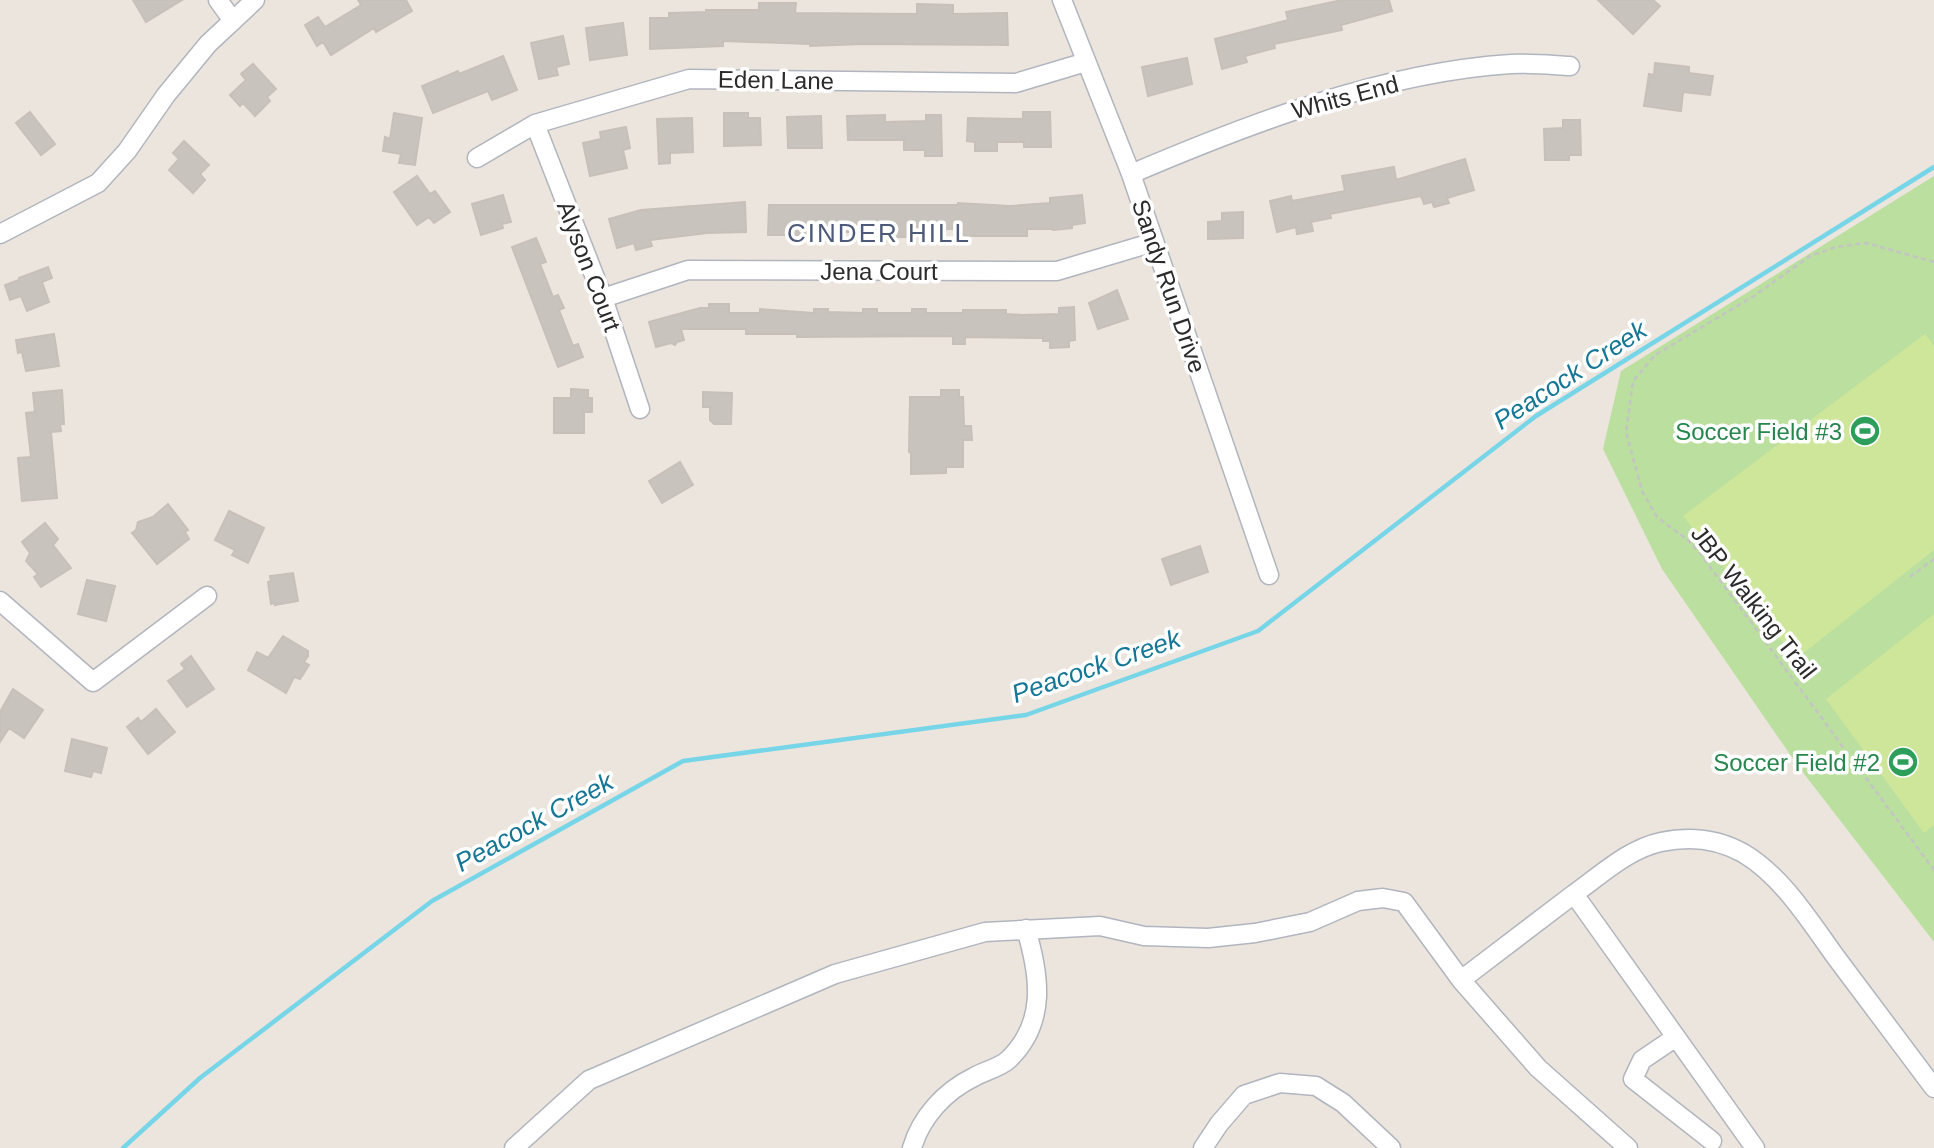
<svg xmlns="http://www.w3.org/2000/svg" width="1934" height="1148" font-family="Arial,sans-serif">
  <style>
    .green { fill: #bbdf9e }
    .pitch { fill: #cee69a }
    .lines { fill: none; stroke-linecap: round; stroke-linejoin: round }
    .stream { stroke: #77d5e8; stroke-width: 4.5 }
    .building { fill: #c8c3bc; stroke: #c7c0b8; stroke-width: 2 }
    .minor-casing { stroke: #b1b5be; stroke-width: 21 }
    .path { stroke: #c4c4c4; stroke-width: 2.5; stroke-dasharray: 5 3.5; stroke-linecap: butt }
    .minor { stroke: #fff; stroke-width: 18 }
    .labels { text-anchor: middle; dominant-baseline: central; stroke-width: 7; stroke-linejoin: round; paint-order: stroke }
    .street-label { font-size: 24px; fill: #2b2b2b; stroke: #fff }
    .leisure-label { font-size: 24px; fill: #27864d; stroke: #fff; text-anchor: end }
    .neighbourhood-label { font-size: 26px; letter-spacing: 2px; fill: #4e5a79; stroke: #fff }
    .water-label { font-size: 26px; font-style: italic; fill: #157695; stroke: #fff }
  </style>
  <rect width="100%" height="100%" fill="#ece5de"/>
  <path class="green" d="M1934,176V942L1798,766L1662,569L1603,449L1621,371Z"/>
  <path class="pitch" d="M1925,334L1934,346V550L1796,659L1683,516Z
    M1934,614V825L1924,833L1826,699Z"/>
  <g class="lines">
    <path class="stream" d="M123,1148L200,1078L432,901L683,761L1026,715L1258,631L1536,416L1934,167"/>
  </g>
  <path class="building" d="M133,0H182L146,22Z
    M358,0H406L412,11L376,32L374,28L331,55L323,42L317,46L305,25L318,17L325,27L361,5Z
    M1342,0H1389L1392,11L1341,25L1342,30L1274,44L1275,48L1245,56L1247,62L1222,69L1215,39L1288,20L1286,12Z
    M1598,0H1653L1660,6L1633,34Z
    M759,3H796L795,13L917,14V4L953,5V14L1007,13L1008,45L863,44L810,46V44L723,41V46L650,49V18H669V13L706,12V10H759Z
    M623,23L627,55L590,60L586,28Z
    M563,36L569,64L556,67L558,75L539,79L531,43Z
    M503,56L517,90L492,100L488,91L433,113L422,86L458,71L459,74Z
    M1187,58L1192,84L1148,96L1142,67Z
    M1655,63L1689,67V73L1713,76L1710,95L1683,92L1681,111L1644,106L1649,74L1654,75Z
    M253,64L276,89L267,97L270,101L255,116L243,103L240,106L230,95L246,80L241,74Z
    M30,112L55,144L41,155L16,123Z
    M1023,112H1050L1051,147H1024V142H997V151H975V142L967,141L968,118L1023,119Z
    M394,113L422,118L415,165L399,163L401,154L383,151L385,137L390,139Z
    M724,113H748V118H760L761,145L724,146Z
    M885,115V122L926,121V115H941L942,156H925V150H904V140H848L847,116Z
    M821,116L822,148H788L787,117Z
    M692,118L693,152L670,153V163L659,164L657,119Z
    M1563,120H1580L1581,155H1569V160H1545L1544,129L1563,128Z
    M626,127L630,148L623,150L627,168L590,176L583,143L601,139L600,132Z
    M184,141L209,165L200,174L205,180L193,193L169,170L179,159L173,153Z
    M1465,159L1474,190L1447,198L1449,203L1434,207L1432,202L1424,204L1421,196L1330,214L1331,218L1311,222L1313,231L1297,234L1296,227L1277,232L1270,201L1291,196L1292,201L1345,191L1342,176L1394,167L1396,180Z
    M417,176L430,194L435,191L450,212L434,223L429,217L417,225L394,192Z
    M503,195L511,222L502,224L503,228L481,235L472,204Z
    M1082,195L1085,223L1072,225V228L1053,230V229H1027V236H957V229H925V237H878V232H842V235H768L769,205H958V203L1010,206L1050,203V198Z
    M745,202L746,232L707,233L650,240L652,246L636,250L634,243L617,248L609,219L641,210Z
    M1243,212V238L1208,239V222L1222,221V213Z
    M536,238L546,262L540,264L553,297L558,295L564,308L559,310L573,346L578,344L583,357L558,367L512,247Z
    M48,267L52,278L42,282L49,302L27,311L21,296L10,300L5,285L19,280V278Z
    M1117,290L1128,319L1098,329L1089,303Z
    M709,304H729V313H760V309L814,313V309H828V312L863,313V309H877V313H912V309H926V313H963V310H1006V314L1023,315L1059,314V308L1074,307L1075,340L1069,341V347L1050,348V341H1043V338L965,337V344H953V336L797,337V334H746V329H681L684,340L677,342L675,345L671,343L656,347L649,322L700,308H709Z
    M54,334L59,366L26,371L22,352L18,353L16,340Z
    M571,389L588,390V398H592V412H584V433H554V398H571Z
    M62,390L64,424H60L61,431L51,432L57,498L22,501L18,458L31,457L26,413L35,412L33,393Z
    M941,390H959V397H963L964,426H971L972,440H963V467H946V473L911,474V453L909,452L910,397H941Z
    M703,392L732,393L731,424H714L710,420V407H703Z
    M680,462L693,485L662,503L649,481Z
    M168,504L188,530L185,532L189,539L157,564L132,533L136,530L138,522L153,517Z
    M229,511L264,528L248,563L232,555L235,550L215,540Z
    M45,523L58,539L53,545L71,568L41,587L34,577L38,574L26,561L30,553L22,542Z
    M1200,546L1208,572L1171,585L1162,559Z
    M293,573L298,601L275,605V603L271,604L268,582L271,581L270,576Z
    M87,580L115,586L106,621L78,614Z
    M283,636L308,651V656L304,662L309,665L300,679L294,677L286,693L248,670L257,652L268,658Z
    M191,656L214,689L187,707L168,681L185,669L181,664Z
    M13,689L43,710L24,738L9,728L0,742V712Z
    M156,709L175,732L148,754L127,727L138,718L141,722Z
    M72,739L107,748L101,773L93,771L91,777L65,771Z"/>
  <g class="lines">
    <g class="minor-casing">
      <path id="minor" d="M218,0L233,21
        M1062,0L1131,174L1269,575
        M535,124L603,298L640,409
        M477,158L535,124L689,79L1016,83L1086,62
        M1131,174C1248,124 1383,72 1511,64C1530,63 1551,65 1570,66
        M0,234L98,183L127,151L166,95L208,44L255,0
        M603,298L688,270L1057,271L1154,242
        M0,601L93,682L207,596
        M1574,894C1601,875 1628,849 1661,842C1689,836 1718,839 1743,853C1782,876 1809,920 1835,956C1868,1000 1901,1044 1934,1088
        M1461,980L1574,894L1755,1148
        M1676,1037L1642,1060L1633,1079L1712,1141
        M514,1148L589,1080L835,974L985,932L1100,926L1144,936L1208,938L1255,933L1310,922L1358,901L1383,898L1404,902L1461,980L1538,1068L1628,1148
        M912,1148C921,1117 945,1091 974,1077C984,1071 999,1068 1008,1060C1047,1023 1040,976 1026,929
        M1203,1148L1219,1124L1244,1095L1280,1083L1316,1086L1343,1103L1391,1148"/>
    </g>
    <path class="path" d="M1934,262L1866,243L1836,247L1810,256L1754,296L1655,355L1633,381L1626,432L1642,491L1657,517L1689,541L1699,552L1934,870
      M1910,577L1934,559"/>
    <use href="#minor" class="minor"/>
  </g>
  <defs>
    <g id="stadium-disc" transform="scale(1.575)"><circle r="9.5" fill="#2e9e5b" stroke="#fff"/><path d="M0-5a6.5 5 0 1 0 0 10a6.5 5 0 1 0 0-10ZM-3.5-1.8h7v3.6h-7Z" fill="#fff"/></g>
  </defs>
  <g fill-rule="evenodd">
    <use href="#stadium-disc" x="1865" y="431"/>
    <use href="#stadium-disc" x="1903" y="762"/>
  </g>
  <g class="labels">
    <g class="street-label">
      <text transform="translate(776 80) rotate(1)">Eden Lane</text>
      <text transform="translate(1345 97) rotate(-15)">Whits End</text>
      <text transform="translate(589 266) rotate(69)">Alyson Court</text>
      <text x="879" y="271">Jena Court</text>
      <text transform="translate(1169 286) rotate(71)">Sandy Run Drive</text>
      <text transform="translate(1754 602) rotate(52)">JBP Walking Trail</text>
    </g>
    <g class="leisure-label">
      <text x="1842" y="431">Soccer Field #3</text>
      <text x="1880" y="762">Soccer Field #2</text>
    </g>
    <g class="neighbourhood-label">
      <text x="879" y="233">CINDER HILL</text>
    </g>
    <g class="water-label">
      <text transform="translate(1570 375) rotate(-33)">Peacock Creek</text>
      <text transform="translate(1096 666) rotate(-19)">Peacock Creek</text>
      <text transform="translate(534 822) rotate(-29)">Peacock Creek</text>
    </g>
  </g>
</svg>
